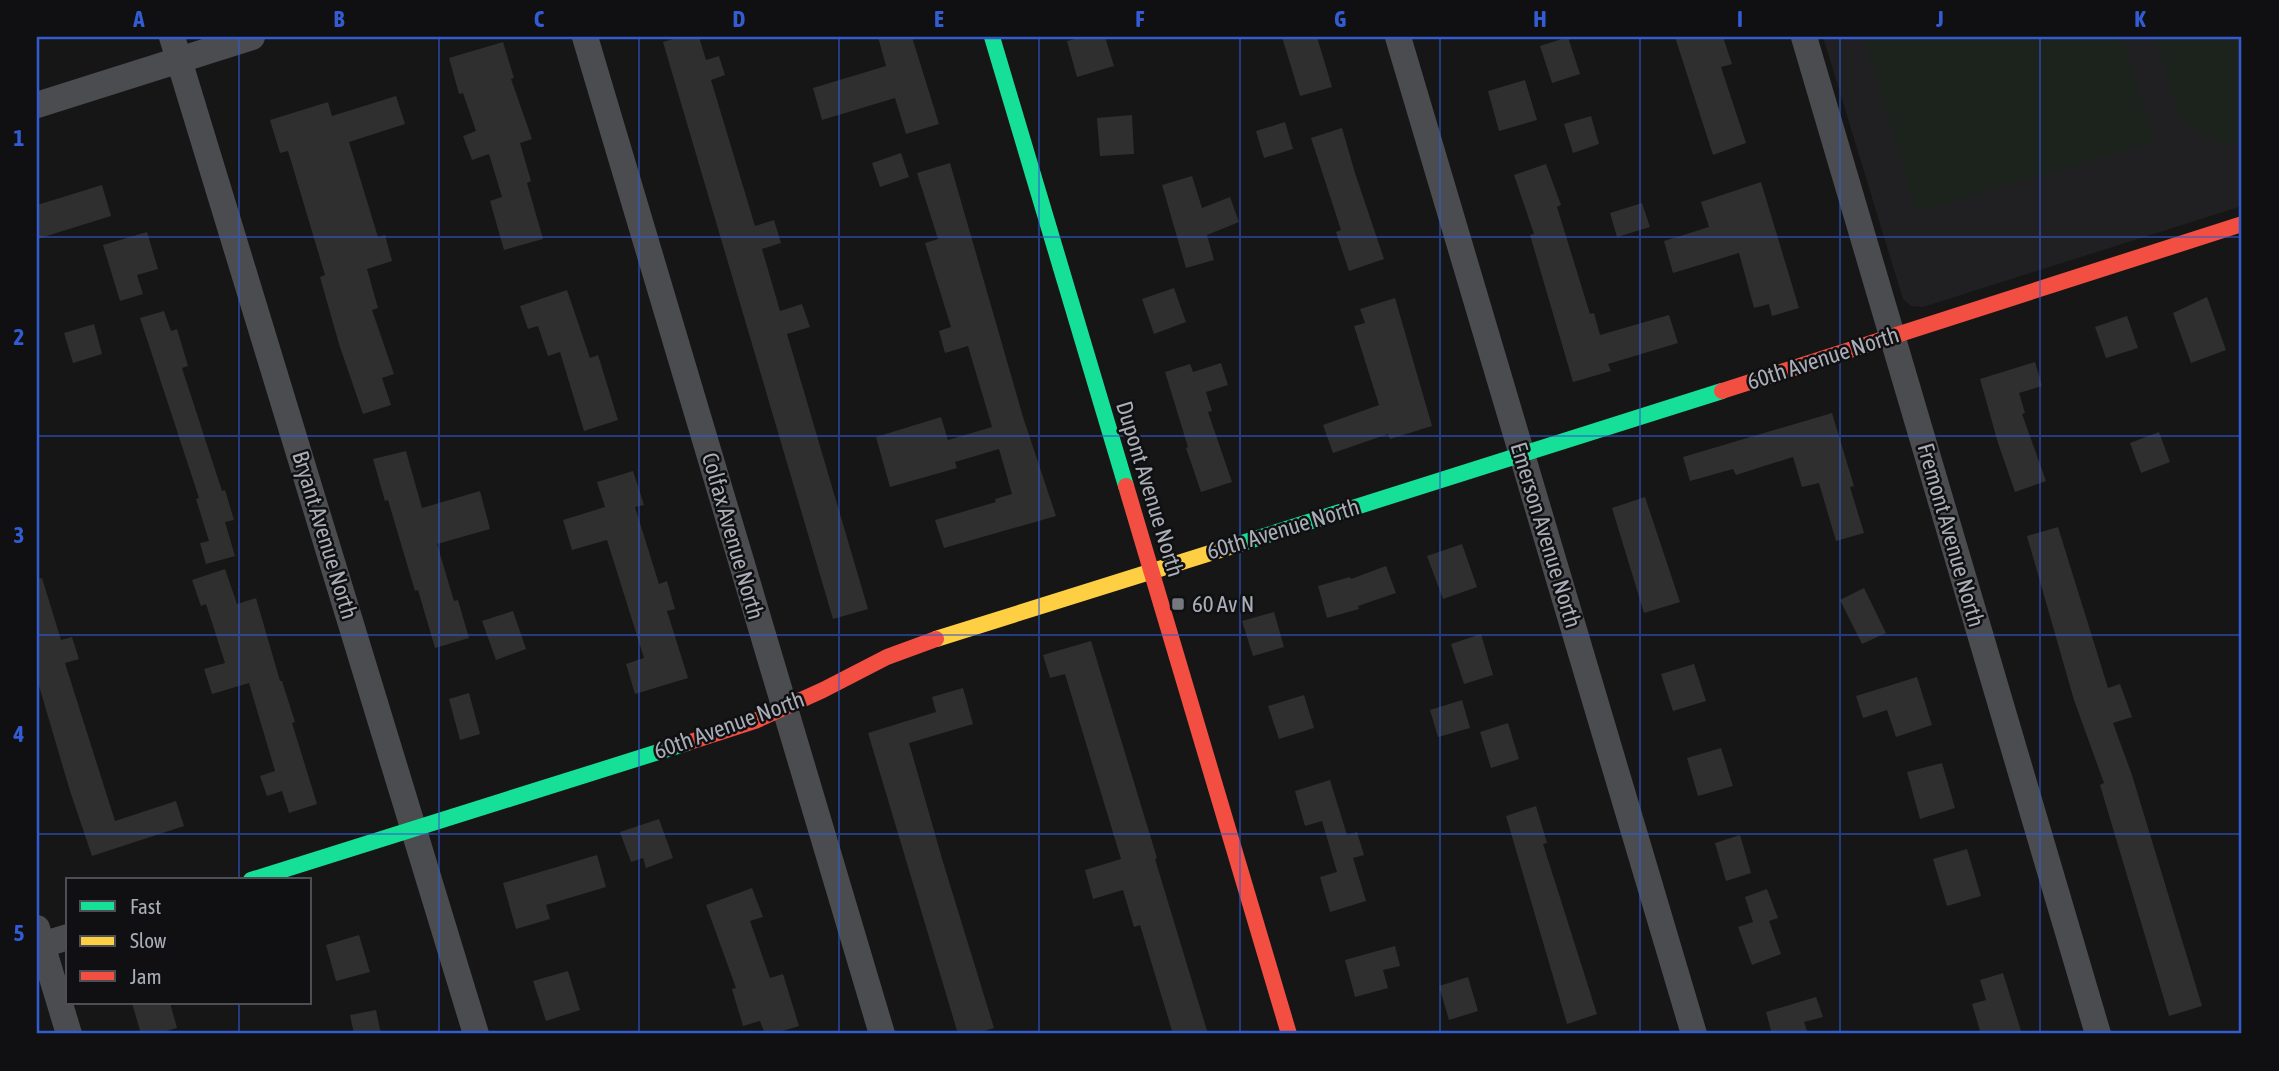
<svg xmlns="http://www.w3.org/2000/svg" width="2279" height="1071" font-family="'Asap Condensed',sans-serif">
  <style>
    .built { fill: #202022 }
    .grass { fill: #1c231d }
    .building { fill: #2f2f30 }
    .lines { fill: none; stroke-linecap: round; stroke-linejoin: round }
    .street { stroke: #4a4c4f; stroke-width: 26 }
    .fast { stroke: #16e098; stroke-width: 16 }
    .slow { stroke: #ffcf43; stroke-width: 16 }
    .jam { stroke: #f24e42; stroke-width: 16 }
    .grid { fill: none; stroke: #325cd3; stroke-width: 2; stroke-opacity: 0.55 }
    .poi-dot { fill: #75787f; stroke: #101012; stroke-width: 2.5 }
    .labels { text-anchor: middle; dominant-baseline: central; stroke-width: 5; stroke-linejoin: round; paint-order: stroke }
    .street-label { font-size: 23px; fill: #a8adb7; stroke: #101012 }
    .poi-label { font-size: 23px; fill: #a8adb7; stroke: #101012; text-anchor: start }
    .neatline { fill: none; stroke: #325cd3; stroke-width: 2.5 }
    .grid-label { font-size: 23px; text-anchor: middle; font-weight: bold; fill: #325cd3 }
  </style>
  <rect width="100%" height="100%" fill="#161616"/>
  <path class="built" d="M1823,37H2242V206L1923,307L1911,306L1903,299Z"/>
  <path class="grass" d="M1864,37H2123L2154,142L1917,212Z
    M2155,37H2242V140L2226,146L2181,122Z"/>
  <path class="building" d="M680,37H699L706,60L719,56L725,75L711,80L755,226L774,220L781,243L762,249L780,311L802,304L810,327L787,334L868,609L833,619L663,42Z
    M878,37H912L939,124L906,134L895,98L822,120L813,88L886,66Z
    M1083,37H1105L1114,66L1077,77L1067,41Z
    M1282,37H1317L1332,87L1300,96Z
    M1568,37L1580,74L1552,83L1540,46Z
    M1675,37H1723L1732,64L1721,67L1746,143L1713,155Z
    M503,42L514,78L511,79L532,139L520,143L531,181L527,183L543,239L504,250L490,201L502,197L489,154L472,160L463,136L476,131L463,93L459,94L449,58Z
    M1525,80L1537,120L1499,131L1488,91Z
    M396,96L405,124L349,142L378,237L385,235L392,261L367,269L378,308L372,310L394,374L382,378L391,405L363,414L339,344L320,277L325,275L288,151L280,153L270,120L328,102L332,116Z
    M1132,115L1134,154L1100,156L1097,118Z
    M1591,116L1599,144L1573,153L1564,124Z
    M1285,122L1293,149L1264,158L1256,131Z
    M1342,128L1355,173L1384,259L1349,271L1336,232L1341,230L1311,138Z
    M901,153L909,177L880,187L872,163Z
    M950,163L1023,417L1056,516L944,548L935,520L996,502L995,499L1012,494L999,449L955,462L957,468L890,487L876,437L941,417L948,440L992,427L968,346L945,353L939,331L951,327L925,243L938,239L917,173Z
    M1546,164L1561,205L1557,207L1590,314L1594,313L1600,335L1669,315L1678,343L1608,364L1611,371L1573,382L1530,235L1534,234L1514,175Z
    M1192,176L1202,208L1230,197L1239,222L1207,235L1214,260L1186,268L1162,185Z
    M1761,182L1799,308L1772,316L1769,304L1754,308L1739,253L1673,273L1664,241L1709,227L1701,202Z
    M102,185L111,216L37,239V205Z
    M1642,203L1650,227L1617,237L1610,213Z
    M147,232L158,269L137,275L143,294L120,301L103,245Z
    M1174,288L1186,322L1154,334L1142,299Z
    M567,290L590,358L598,355L618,420L584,431L560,352L548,356L538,326L528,329L520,306Z
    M2207,297L2226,350L2191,363L2173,313Z
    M1395,298L1432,426L1390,439L1388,434L1333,453L1323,425L1379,405L1354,326L1365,323L1360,309Z
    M164,311L171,331L177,329L188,366L182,368L222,491L225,490L234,520L225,522L235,556L206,564L200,543L209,541L196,499L199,498L140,318Z
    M2127,316L2138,348L2106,358L2095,327Z
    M94,324L102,354L73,363L64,333Z
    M2035,362L2042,386L2019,393L2025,413L2022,414L2046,481L2015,492L1998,443L1980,379Z
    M1221,363L1228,385L1206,392L1212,411L1208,412L1232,482L1201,492L1186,448L1188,447L1165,372L1190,364L1193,372Z
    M1832,413L1854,486L1850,487L1864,533L1836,541L1819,483L1802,487L1793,457L1736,475L1733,469L1690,481L1683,457Z
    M2159,432L2170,462L2141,473L2130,443Z
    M406,451L422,508L480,491L490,529L437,544L454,601L458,600L469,638L435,648L418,590L415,591L388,500L385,501L373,459Z
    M633,471L644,505L635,507L659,584L667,581L675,609L667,611L688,678L635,694L626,664L644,658L607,540L572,550L563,520L605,507L597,482Z
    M1645,497L1680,602L1644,613L1612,508Z
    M2058,527L2108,688L2120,684L2132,717L2113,723L2132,775L2202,1006L2169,1016L2100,785L2104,783L2074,700L2027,536Z
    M1462,544L1477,587L1443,599L1427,556Z
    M1386,566L1396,593L1358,606L1359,609L1327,618L1318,586L1350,577L1351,579Z
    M225,569L237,604L256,598L280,681H282L295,722L292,723L317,804L289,813L282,791L267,796L260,776L275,771L249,683L212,694L204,669L225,663L206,604L201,606L192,580Z
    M42,578L61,640L72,637L79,659L65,663L115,821L176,801L184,826L92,856L70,791L37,679V579Z
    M1864,588L1886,633L1862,644L1840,600Z
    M513,611L526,649L496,660L482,621Z
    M1274,612L1284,647L1253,656L1242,621Z
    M1481,634L1493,675L1464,684L1451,644Z
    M1091,641L1157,858L1155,859L1208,1034H1173L1140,925L1134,927L1123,890L1093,899L1085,870L1121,859L1065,674L1050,678L1043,655Z
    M1694,664L1706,701L1673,711L1661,674Z
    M1917,677L1932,725L1896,737L1887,710L1863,718L1856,696Z
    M963,688L973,724L909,743L943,862L994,1028L974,1034H958L868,733L936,712L932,697Z
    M469,693L480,734L460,740L449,699Z
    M1304,695L1314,728L1279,739L1268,706Z
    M1462,700L1470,728L1438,737L1430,710Z
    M1508,723L1519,759L1491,768L1480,732Z
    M1721,748L1733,786L1698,796L1687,758Z
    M1942,763L1955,808L1920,819L1907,772Z
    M1330,780L1347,835L1357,832L1364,855L1353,858L1366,901L1330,912L1320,877L1337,872L1322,821L1305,826L1295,791Z
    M1536,806L1547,843L1543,844L1597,1014L1567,1024L1506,816Z
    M659,819L673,858L646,868L643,858L631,862L620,832Z
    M1740,835L1751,873L1726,881L1715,843Z
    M1967,849L1981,896L1947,906L1933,859Z
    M597,855L606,887L546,905L550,919L516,929L503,883Z
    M752,888L763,917L750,921L770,978L783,974L799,1026L772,1034H765L760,1021L743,1026L732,989L736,988L706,905Z
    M1767,889L1778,918L1769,921L1781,954L1752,965L1738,927L1753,922L1745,897Z
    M359,935L370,972L336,981L326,945Z
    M1395,946L1400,966L1383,970L1388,988L1355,997L1345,960Z
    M568,971L580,1010L546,1021L533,981Z
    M2003,973L2022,1034H1981L1972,1004L1986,1000L1980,980Z
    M1468,977L1478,1011L1449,1020L1439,986Z
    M1816,997L1823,1017L1804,1022L1808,1034H1772L1766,1012Z
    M132,1003H170L177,1028L155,1034H141Z
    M376,1010L381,1034H354L350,1015Z"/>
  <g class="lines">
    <path class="street" d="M172,37L476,1034
      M585,37L882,1034
      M1398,37L1694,1034
      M1804,37L2098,1034
      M37,105L252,37
      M37,928L69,1034
      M42,945L68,937"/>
    <path class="fast" d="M992,37L1126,486
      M1239,544L1722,391
      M251,880L687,743"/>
    <path class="slow" d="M936,639L1239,544"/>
    <path class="jam" d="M1722,391L2242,224
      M1126,486L1289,1034
      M687,743L755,721L823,690L887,657L936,639"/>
  </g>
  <path class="grid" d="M239,37V880M439,37V1034M639,37V1034M839,37V1034M1039,37V1034M1240,37V1034M1440,37V1034M1640,37V1034M1840,37V1034M2040,37V1034M37,237H2242M37,436H2242M37,635H2242M37,834H2242M239,1003V1034"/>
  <rect class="poi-dot" x="1171" y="597" width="14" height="14" rx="3.5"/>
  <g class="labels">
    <g class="street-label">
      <text transform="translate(1823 358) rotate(-18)">60th Avenue North</text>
      <text transform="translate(1150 489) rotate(73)">Dupont Avenue North</text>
      <text transform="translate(1283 529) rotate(-17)">60th Avenue North</text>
      <text transform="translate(325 535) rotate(73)">Bryant Avenue North</text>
      <text transform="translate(1546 535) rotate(73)">Emerson Avenue North</text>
      <text transform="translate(1951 535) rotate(74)">Fremont Avenue North</text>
      <text transform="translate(733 536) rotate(74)">Colfax Avenue North</text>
      <text transform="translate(729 725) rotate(-20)">60th Avenue North</text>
    </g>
    <g class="poi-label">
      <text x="1192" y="604">60 Av N</text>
    </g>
  </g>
  <rect width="2279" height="1071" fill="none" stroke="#101012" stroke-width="77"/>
  <rect x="66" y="878" width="245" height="126" fill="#101012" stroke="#4d4f54" stroke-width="2"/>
  <rect x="80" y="901" width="35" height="10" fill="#16e098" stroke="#4d4f54" stroke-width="2"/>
  <text x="130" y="914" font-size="21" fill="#a8adb7">Fast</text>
  <rect x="80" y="936" width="35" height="10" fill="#ffcf43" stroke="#4d4f54" stroke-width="2"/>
  <text x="130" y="948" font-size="21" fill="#a8adb7">Slow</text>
  <rect x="80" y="971" width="35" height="10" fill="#f24e42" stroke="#4d4f54" stroke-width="2"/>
  <text x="130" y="984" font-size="21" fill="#a8adb7">Jam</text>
  <rect x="38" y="38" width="2202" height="994" class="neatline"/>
  <g class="grid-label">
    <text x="139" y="27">A</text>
    <text x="339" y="27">B</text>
    <text x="539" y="27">C</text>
    <text x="739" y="27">D</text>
    <text x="939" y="27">E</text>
    <text x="1140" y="27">F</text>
    <text x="1340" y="27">G</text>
    <text x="1540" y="27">H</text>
    <text x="1740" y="27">I</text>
    <text x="1940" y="27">J</text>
    <text x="2140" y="27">K</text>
    <text x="19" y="146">1</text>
    <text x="19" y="345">2</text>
    <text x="19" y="543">3</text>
    <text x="19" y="742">4</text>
    <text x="19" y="941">5</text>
  </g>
</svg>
